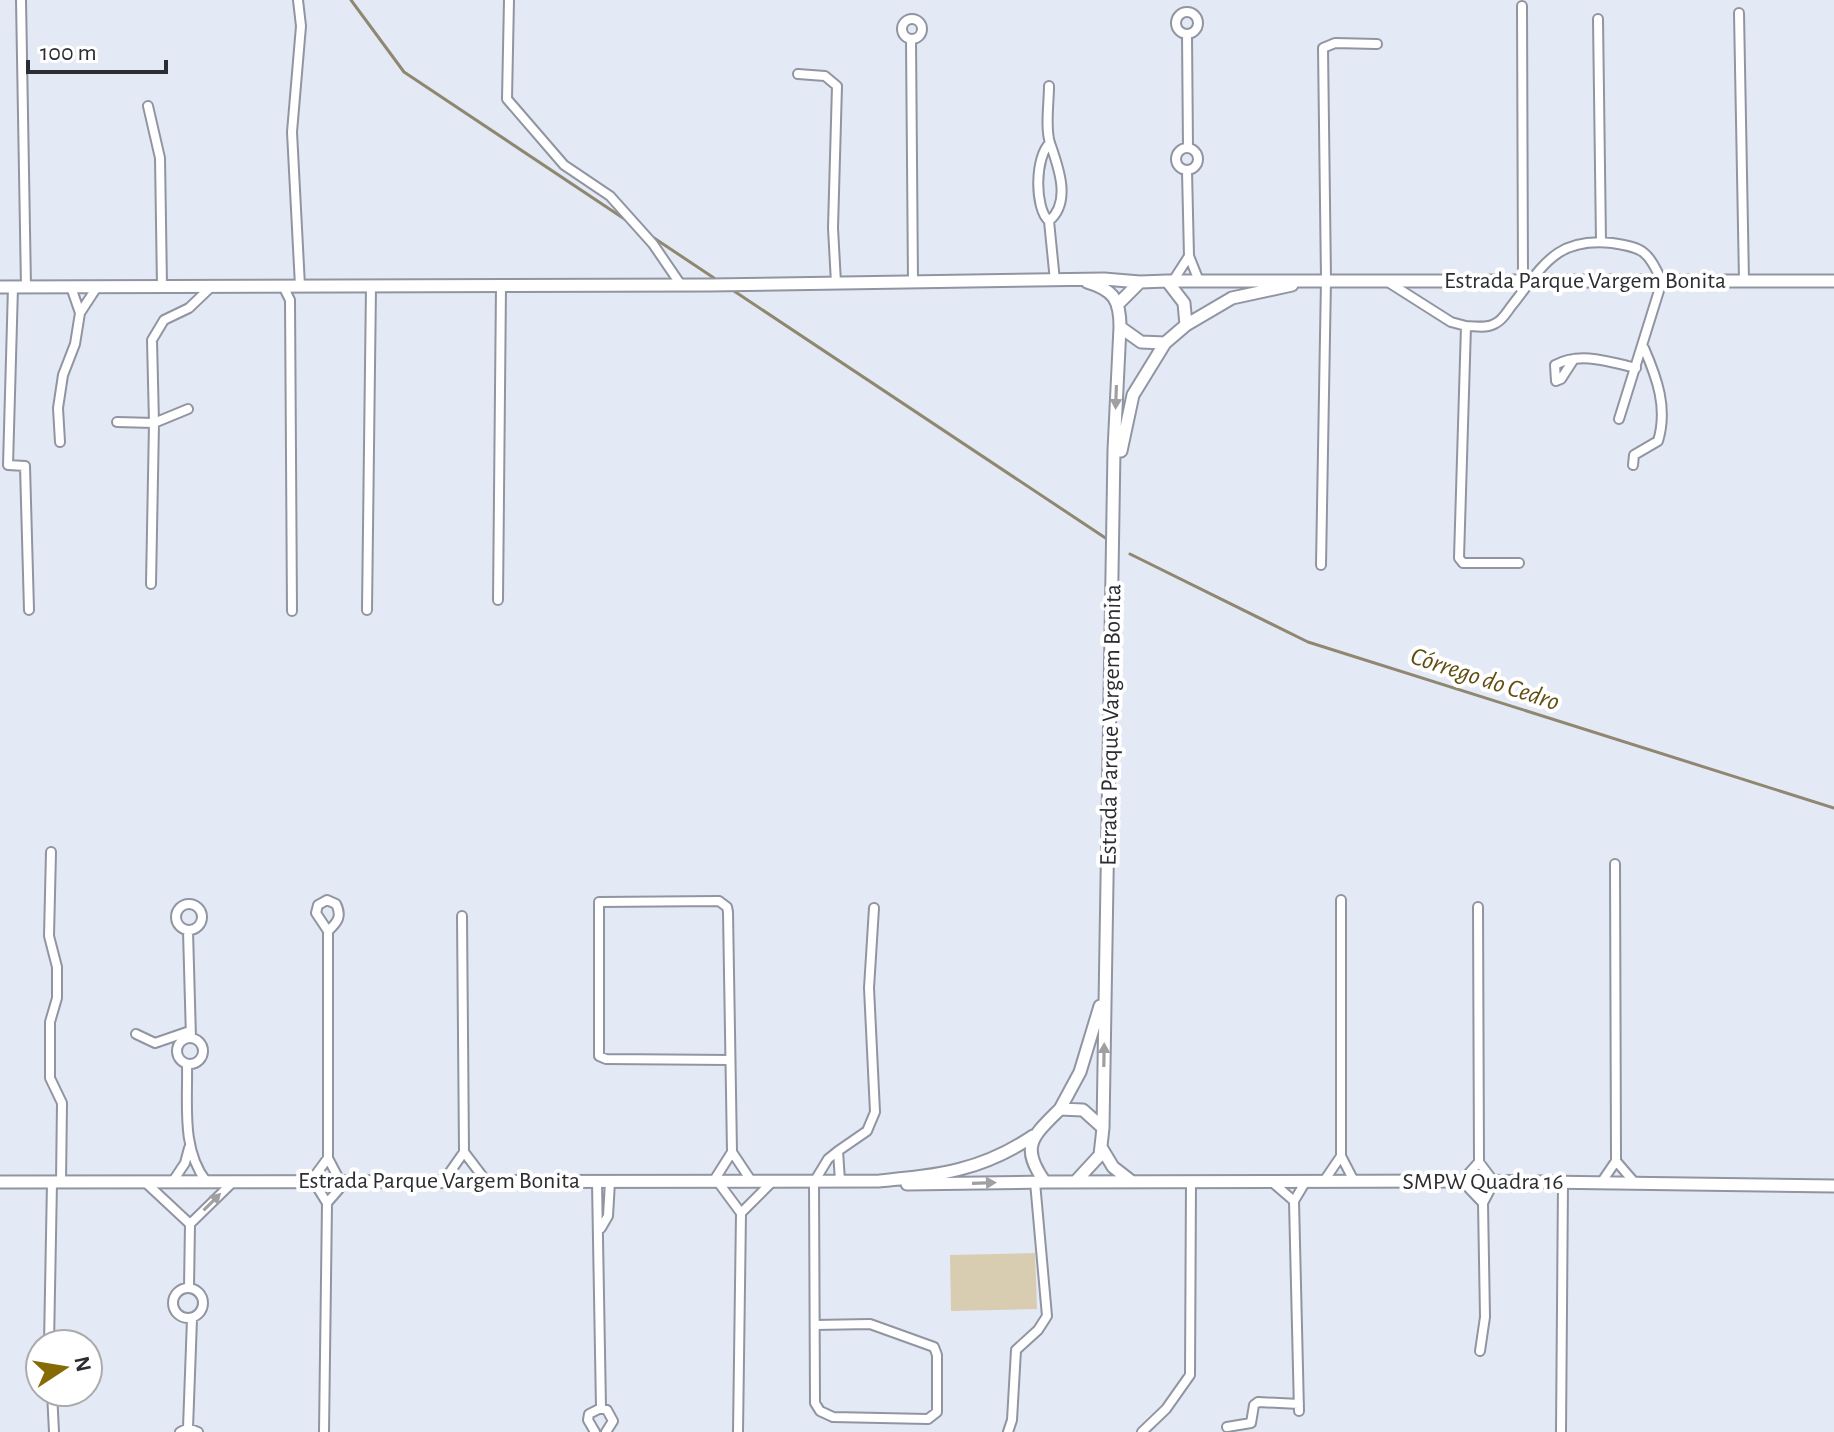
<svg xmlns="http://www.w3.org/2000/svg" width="1834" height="1432" font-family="'Alegreya Sans',sans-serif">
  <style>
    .grass { fill: #d8cdb1 }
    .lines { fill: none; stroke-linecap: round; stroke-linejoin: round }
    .stream { stroke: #908771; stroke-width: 3 }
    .street-casing { stroke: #9195a1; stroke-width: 12 }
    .secondary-casing { stroke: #9195a1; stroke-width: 15 }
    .street { stroke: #fff; stroke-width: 8 }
    .secondary { stroke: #fff; stroke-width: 11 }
    .oneway { fill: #a0a0a3 }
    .labels { text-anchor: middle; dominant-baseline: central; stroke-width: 8; stroke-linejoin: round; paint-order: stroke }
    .street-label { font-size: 24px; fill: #2c2d32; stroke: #fff }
    .water-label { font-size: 26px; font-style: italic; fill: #604c0f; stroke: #fff }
  </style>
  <rect width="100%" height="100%" fill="#e4e9f6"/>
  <path class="grass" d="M1035,1253L1037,1309L951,1311L950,1255Z"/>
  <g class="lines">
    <path class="stream" d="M351,0L404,72L626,220
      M654,238L714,278
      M734,291L1107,539
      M1130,554L1308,642L1834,808"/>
    <g class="street-casing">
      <path id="street" d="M21,0L26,287
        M298,0L301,26L292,132L300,286
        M509,0L507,99L564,165L610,196L653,244L681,285
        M1522,6L1523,280
        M1176 23a11 11 0 1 1 22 0a11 11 0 1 1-22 0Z
        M1739,13L1744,281
        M902 29a10 10 0 1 1 20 0a10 10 0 1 1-20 0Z
        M1598,19L1601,242
        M1187,34L1188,148
        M911,39L913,282
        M798,74L825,76L837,86L833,228L836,283
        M1049,86C1049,103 1045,128 1050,143C1058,166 1072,202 1049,221L1055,281
        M148,106L160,158L162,286
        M1176 159a11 11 0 1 1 22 0a11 11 0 1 1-22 0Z
        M1187,171L1189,256L1199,281
        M1049,221C1034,208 1035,156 1050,143
        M1173,281L1189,256
        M1388,282L1451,322L1466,326
        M283,286L290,300L292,611
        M13,287L8,465L25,466L29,610
        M71,287L80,313
        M1574,359L1561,379L1556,381L1555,365C1580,351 1610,362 1636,368
        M117,422L154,423L188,409
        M60,442L58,408L63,375L75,344L80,313L97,287
        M1633,465L1634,455L1658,441C1668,408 1657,378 1644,348
        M1519,563H1463L1459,558L1466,326C1476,326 1487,329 1496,323C1503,320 1508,310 1513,304C1543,266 1556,237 1612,243C1645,248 1647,251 1662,281L1619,419
        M1321,565L1326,279L1323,48L1335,43L1377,44
        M151,584L154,423L152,340L164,320L189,308L211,287
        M498,600L501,286
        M367,610L371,286
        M51,852L49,936L57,967V998L50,1022V1078L62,1103L61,1182
        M1341,900V1156L1354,1181
        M176 917a13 13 0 1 1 26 0a13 13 0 1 1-26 0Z
        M1478,907L1479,1162L1494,1182L1483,1203L1485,1317L1480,1351
        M462,916L464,1152L486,1181
        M188,931L191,1038
        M328,931L316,913L318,905L327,900L336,904C342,916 338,922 328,931V1158L340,1181
        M136,1034L155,1043L187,1032
        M177 1051a13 13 0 1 1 26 0a13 13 0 1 1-26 0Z
        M187,1065C188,1103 181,1149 206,1181
        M732,1152L752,1182
        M1616,1161L1635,1183
        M1479,1162L1462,1181L1483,1203
        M173,1181L185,1163L189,1148
        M311,1181L328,1158
        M840,1181L838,1151L867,1131L875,1112L869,988L874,908
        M1324,1181L1341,1156
        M145,1182L190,1224
        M314,1182L327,1203L324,1432
        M443,1182L464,1152
        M597,1182L601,1408
        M713,1182L732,1152L728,912L727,907L719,901L599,902V1056L606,1059L730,1060
        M718,1182L741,1213L738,1432
        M1272,1182L1294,1201
        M1601,1183L1616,1161L1615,864
        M327,1203L346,1181
        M741,1213L772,1182
        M601,1228L608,1216L610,1182
        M189,1287L190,1224L234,1181
        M173 1303a15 15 0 1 1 30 0a15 15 0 1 1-30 0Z
        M815,1325L870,1324L934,1347L937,1355V1412L928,1419L833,1417L820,1411L815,1403L814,1182L828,1159L838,1151
        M49,1344L52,1182
        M52,1392L54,1432
        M601,1408L607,1410L613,1421L606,1432
        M1299,1411L1294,1201L1306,1181
        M1227,1427L1251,1423L1254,1405L1258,1402L1299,1404
        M188,1428L192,1319
        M180,1432L188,1428L198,1432
        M595,1432L588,1420L589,1414L601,1408
        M1008,1432L1012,1420L1016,1350L1038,1330L1047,1316L1035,1182
        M1142,1432L1166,1409L1190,1375L1191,1181
        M1561,1432L1563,1182"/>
    </g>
    <g class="secondary-casing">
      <path id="secondary" d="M1167,281H1834
        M1087,282C1114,290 1120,300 1120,327L1141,342L1165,343L1186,325L1184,303L1167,281L1140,282L1120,302
        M0,287L710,285L1104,279L1140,282
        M1186,325L1232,298L1292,285
        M1121,451L1133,395L1165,343
        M1060,1109L1080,1072L1100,1006
        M1103,1128L1114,450L1120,327
        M1101,1147L1113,1167L1131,1181
        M1076,1181L1100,1155L1103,1128L1083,1110L1060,1109C1033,1136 1019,1146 1045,1182L1462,1181L1834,1186
        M0,1182L879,1181C939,1175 981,1171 1033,1136
        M907,1184L1045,1182"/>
    </g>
    <use href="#street" class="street"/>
    <use href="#secondary" class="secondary"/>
  </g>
  <defs><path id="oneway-solid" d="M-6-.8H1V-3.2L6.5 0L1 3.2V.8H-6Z" transform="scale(2)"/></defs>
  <g class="oneway">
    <use href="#oneway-solid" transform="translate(1116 397) rotate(92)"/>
    <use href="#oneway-solid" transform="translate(1104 1055) rotate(-89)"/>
    <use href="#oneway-solid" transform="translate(984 1183) rotate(-2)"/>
    <use href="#oneway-solid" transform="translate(212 1202) rotate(-45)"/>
  </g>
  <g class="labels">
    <g class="street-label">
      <text x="1585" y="281">Estrada Parque Vargem Bonita</text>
      <text transform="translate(1111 725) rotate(-89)">Estrada Parque Vargem Bonita</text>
      <text x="439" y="1181">Estrada Parque Vargem Bonita</text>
      <text x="1483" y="1182">SMPW Quadra 16</text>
    </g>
    <g class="water-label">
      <text transform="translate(1485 679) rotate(18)">Córrego do Cedro</text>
    </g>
  </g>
  <g transform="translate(64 1368) rotate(78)"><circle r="38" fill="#ffffff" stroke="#ababad" stroke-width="2"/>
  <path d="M0-6L14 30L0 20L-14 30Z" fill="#866a06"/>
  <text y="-12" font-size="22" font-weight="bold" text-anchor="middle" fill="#2c2d32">N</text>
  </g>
  <path d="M28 60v12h138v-12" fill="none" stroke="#2c2d32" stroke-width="4"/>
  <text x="40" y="60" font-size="24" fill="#2c2d32" stroke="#ffffff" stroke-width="6" paint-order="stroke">100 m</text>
</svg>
